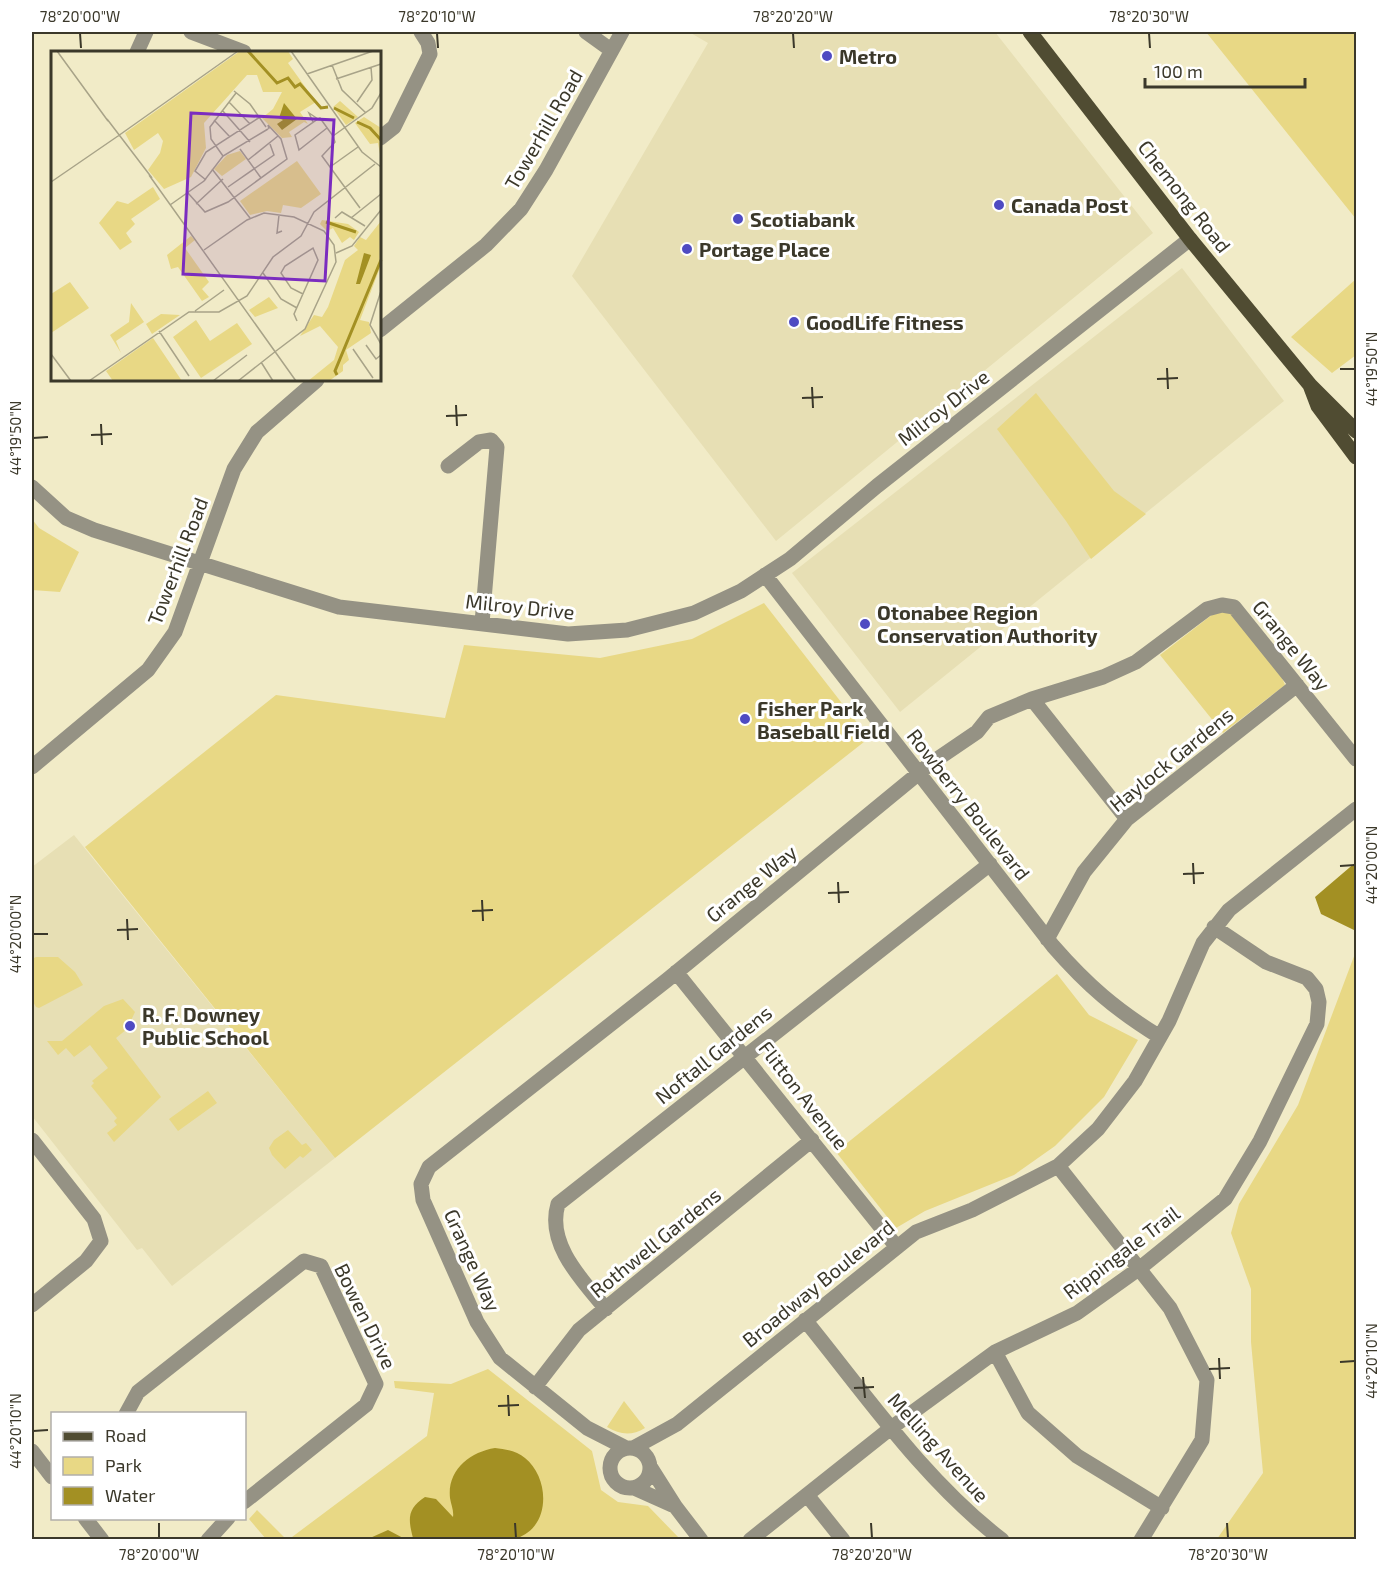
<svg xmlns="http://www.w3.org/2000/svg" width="1388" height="1571" font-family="'Exo 2',sans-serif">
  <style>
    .built { fill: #e7dfb4 }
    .green { fill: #e8d885 }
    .water { fill: #a39023 }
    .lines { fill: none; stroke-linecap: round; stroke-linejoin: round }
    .minor { stroke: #959284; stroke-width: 15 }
    .major { stroke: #504c32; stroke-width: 15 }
    .ticks { fill: none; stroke: #3b382a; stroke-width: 2 }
    .poi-dot { fill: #4f4bc2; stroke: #fff; stroke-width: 2 }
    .labels { text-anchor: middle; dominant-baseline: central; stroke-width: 6; stroke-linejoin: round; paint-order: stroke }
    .poi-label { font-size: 20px; font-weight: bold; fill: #3b382a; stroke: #fff; text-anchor: start }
    .street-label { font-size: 20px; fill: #3b382a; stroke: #fff }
    .inset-river { fill: none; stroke: #a39023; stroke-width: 3 }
    .inset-road { fill: none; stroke: #a8a388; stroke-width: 1.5 }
    .view { fill: #7b2cbf; fill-opacity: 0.15; stroke: #7b2cbf; stroke-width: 3 }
    .inset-edge { fill: none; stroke: #3b382a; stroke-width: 3 }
    .neatline { fill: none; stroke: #3b382a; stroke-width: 2 }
    .ticks-label { font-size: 15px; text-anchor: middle; fill: #3b382a }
  </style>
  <rect width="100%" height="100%" fill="#f1ebc7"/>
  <path class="built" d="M689,32H995L1153,233L776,541L572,276L708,43Z
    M1182,268L1284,401L900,712L792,573Z
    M74,835L335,1158L172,1286L142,1248L137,1250L32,1116V867Z"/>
  <path class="green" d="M1206,32H1356V219Z
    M1356,279V355L1332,373L1291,337Z
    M1036,393L1114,491L1146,514L1091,559L1066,521L997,429Z
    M32,519L39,528L79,552L60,592L32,590Z
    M764,603L869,738L335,1158L85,847L276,695L445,718L464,645L600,658L692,639Z
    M1224,609C1247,621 1276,661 1285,685L1223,733L1160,655L1213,614Z
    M1356,951V1539H1217L1263,1473L1251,1342V1289L1231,1233L1239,1204L1298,1105Z
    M36,957H58L75,972L83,985L39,1008L36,1007L32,1000V959Z
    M1057,974L1089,1015L1138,1040L1104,1097L1055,1146L1014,1175L925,1211L896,1228L836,1152Z
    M123,999L135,1012L127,1029L116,1038L161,1097L114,1142L107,1133L117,1125L114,1121L117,1118L91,1086L94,1083L92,1081L108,1068L90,1045L74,1057L66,1048L58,1055L47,1041H62L104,1006Z
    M208,1091L217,1103L178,1131L169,1119Z
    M288,1130L302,1145L306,1143L312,1150L303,1158L300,1156L285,1169L272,1155L269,1148L274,1140Z
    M488,1369L592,1451L601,1490L618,1502L648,1506L680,1539L288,1540L427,1436L434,1393L395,1388L394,1381L451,1384Z
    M624,1401L645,1428C632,1436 620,1435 607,1427Z
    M257,1510L286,1539H266L249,1519Z"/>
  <path class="water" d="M1356,862V931L1321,914L1315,897Z
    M495,1448C505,1449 517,1451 525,1458C550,1478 551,1527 517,1538C497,1544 435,1540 411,1539L413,1538C408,1519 407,1509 425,1497L436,1499L453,1517C454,1510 451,1505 450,1498C447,1470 470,1452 495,1448Z
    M388,1530L405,1539H368L370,1538Z"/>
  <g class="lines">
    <path class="minor" d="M191,32L244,52
      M586,32L611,50
      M137,52L146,32
      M380,138L394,127L430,54L428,43L421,32
      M380,330L486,245L521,209L546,170L622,32
      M448,466L479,442L491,440L497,447L482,623
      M32,487L66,518L94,530L339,607L568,634L627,630L694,613L741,591L790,559L877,486L1190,239
      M765,575L1053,946C1087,985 1116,1010 1160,1037
      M1032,699L1127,819
      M32,767L148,670L175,632L234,469L257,432L317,380
      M1047,939L1084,872L1127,819L1297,685
      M676,972L896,1246
      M32,1140L94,1219L101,1241L86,1261L32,1305
      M1058,1166L1170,1308L1207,1380L1202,1440L1141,1540
      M606,1309C582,1280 546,1244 558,1204L990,864
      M805,1320C866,1395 924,1480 1002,1540
      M995,1352L1028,1413L1077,1456L1162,1508
      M535,1387L579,1330L812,1140
      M126,1414L138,1392L304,1261L321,1266L376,1384L366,1405L244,1502
      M635,1447L677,1424L916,1232L972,1210L1058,1166L1098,1129L1135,1081L1169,1021L1203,943L1229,910L1356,809
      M610 1468a20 20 0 1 1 40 0a20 20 0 1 1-40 0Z
      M626,1448L587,1428L500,1358L477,1322L423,1200L421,1184L429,1167L667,980L930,764L977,732L989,717L1032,699L1103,677L1136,662L1207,609L1222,605L1234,607L1356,759
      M32,1451L52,1477
      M651,1468L675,1506L701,1540
      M634,1488L672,1505
      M807,1495L843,1540
      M85,1518L102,1540
      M208,1540L228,1518
      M750,1540L891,1428L995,1352L1077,1313L1140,1268L1225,1199L1260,1141L1317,1024L1319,1002L1316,989L1307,978L1266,962L1214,927"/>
    <path class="major" d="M1030,32L1190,239L1310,385L1356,431
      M1310,385L1318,406L1356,457"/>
  </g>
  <path class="ticks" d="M80,33L81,48M437,33L438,48M793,33L794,48M1149,33L1150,48M1167,368L1168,389M1340,369H1355M1157,379L1178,378M812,387L813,408M802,398L823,397M456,405L457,426M446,416L467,415M101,424L102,445M91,435L112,434M33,438L48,437M1193,863L1194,884M1340,866L1355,865M1183,874L1204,873M838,882L839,903M828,893L849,892M482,900L483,921M472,911L493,910M127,919L128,940M117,930L138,929M33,934H48M1219,1358L1220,1379M1340,1362L1355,1361M1209,1369L1230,1368M863,1377L865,1398M854,1388L874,1387M508,1395L509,1416M498,1406L519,1405M33,1431L48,1430M159,1523V1538M515,1523L516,1538M871,1523L872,1538M1227,1523L1228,1538"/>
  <g class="poi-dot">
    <circle cx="827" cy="56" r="6"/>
    <circle cx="999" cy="205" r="6"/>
    <circle cx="738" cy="219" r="6"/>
    <circle cx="687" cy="249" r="6"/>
    <circle cx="794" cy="322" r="6"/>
    <circle cx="865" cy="624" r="6"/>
    <circle cx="745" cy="719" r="6"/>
    <circle cx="130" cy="1026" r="6"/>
  </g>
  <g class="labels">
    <g class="poi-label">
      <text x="839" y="56">Metro</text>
      <text x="1011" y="205">Canada Post</text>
      <text x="750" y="219">Scotiabank</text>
      <text x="699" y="249">Portage Place</text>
      <text x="806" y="322">GoodLife Fitness</text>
      <text x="877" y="612">Otonabee Region<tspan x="877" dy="23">Conservation Authority</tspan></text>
      <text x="757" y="708">Fisher Park<tspan x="757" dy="23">Baseball Field</tspan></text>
      <text x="142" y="1014">R. F. Downey<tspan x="142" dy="23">Public School</tspan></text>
    </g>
    <g class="street-label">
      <text transform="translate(543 129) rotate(-60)">Towerhill Road</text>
      <text transform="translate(1185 196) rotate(52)">Chemong Road</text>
      <text transform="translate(943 407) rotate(-38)">Milroy Drive</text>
      <text transform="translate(177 561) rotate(-69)">Towerhill Road</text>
      <text transform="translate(520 606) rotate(6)">Milroy Drive</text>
      <text transform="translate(1292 645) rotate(51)">Grange Way</text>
      <text transform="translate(1171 759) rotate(-39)">Haylock Gardens</text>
      <text transform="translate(969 804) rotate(52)">Rowberry Boulevard</text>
      <text transform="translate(751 883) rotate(-39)">Grange Way</text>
      <text transform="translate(713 1054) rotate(-39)">Noftall Gardens</text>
      <text transform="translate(804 1095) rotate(52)">Flitton Avenue</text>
      <text transform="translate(655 1242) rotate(-39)">Rothwell Gardens</text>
      <text transform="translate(1121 1252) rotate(-37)">Rippingale Trail</text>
      <text transform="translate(473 1260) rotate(66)">Grange Way</text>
      <text transform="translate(818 1283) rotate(-39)">Broadway Boulevard</text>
      <text transform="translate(366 1316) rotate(64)">Bowen Drive</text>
      <text transform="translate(939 1447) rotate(48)">Melling Avenue</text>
    </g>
  </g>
  <g transform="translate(51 51)">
    <rect width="330" height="330" fill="#f1ebc7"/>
    <path d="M189,0H237L242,8L237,12L265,51L249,61L257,73L253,71L238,81L241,86L231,87L211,67L222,58L231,41H212L206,24H196L153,72L155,97L140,126L113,138L97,119L109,102L112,90L107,82L83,99L74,82ZM289,50L307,66L295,74L282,56ZM313,66L330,77V109L327,92L319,93L304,72ZM189,100L195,108L171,125L163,118L176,104ZM246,110L270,143L250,157L232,154L230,162L216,160L199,164L189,150ZM102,136L109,148L80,168L84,173L75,182L81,191L69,199L48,172L66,150L77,153ZM271,169L297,173L308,181L303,189L299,186L291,192L282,177L276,180L269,173ZM330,170V214L309,269L318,271L320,282L295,299L298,309L292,314V320L278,330H257L283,309L287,296L269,275L249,285L263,264L271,266L277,256L294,209L307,199L303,195L309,186L315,189ZM140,185L144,189L134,197L158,231L151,238L158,246L151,250L127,216L120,218L116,204ZM19,231L38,257L0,282V243ZM218,246L227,257L204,266L198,259ZM80,252L93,271L65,290L70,302L59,284L78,271ZM110,263L129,264L101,283L95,273ZM145,269L159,290L186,272L201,293L150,327L122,286ZM102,287L131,330H62L55,320Z" fill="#e8d885"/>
    <path d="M233,52L246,68L231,79L226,73L232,69L228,67ZM313,202L320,204L309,233H305Z" fill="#a39023"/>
    <path class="inset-river" d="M197,0L226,32L237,27L244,36L249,33L270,57L277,56M283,57L303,67M306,71L319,77L330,89M275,171L305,181M286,324L284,320L330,209"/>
    <path class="inset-road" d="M6,0L57,70M240,0L311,101L330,116M281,14L291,39L315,62M256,23L322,0M285,28L330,13M183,40L199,53L215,76M178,51L199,73M306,51L321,29L320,16M171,59L199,91M56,68L101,127M163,69L179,86M262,71L258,62L267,68M276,77L248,99L244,84L267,68L269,67L282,85M67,85L187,0M282,85L284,91L271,105L309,157M282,85L321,57L330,42M189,98L210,127M172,105L160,88L159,76L185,42M197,109L227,85M279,116L307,96M161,118L199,167M98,124L245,330M155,129L144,120L155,101L209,66M0,131L67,85M177,136L223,104L219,93M137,142L154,161L177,151L236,108L230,88L217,74L218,78M145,153L172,128M119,154L153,130L172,105L217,78M228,164L226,182L231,180M284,167L291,161L314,175M300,167L330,143M153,199L196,169L213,162L243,166L273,180L283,194L285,211L254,278L225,300M285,202L301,195L330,159M212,222L230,248L246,257M330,240L319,274L330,293M144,260L173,239M246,270L243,263L267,209L262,197L234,215L230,222L240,237L252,243M108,280L138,325M315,294L325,308L330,304M302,298L322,327M0,303L20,330M210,311L222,330M38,330L138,261H168L196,245L222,206L250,185L263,161L324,113M162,330L196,304M187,330L225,300"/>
    <path class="view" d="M140,62L283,69L274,230L132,223Z"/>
    <rect width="330" height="330" class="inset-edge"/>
  </g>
  <rect width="1388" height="1571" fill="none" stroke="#ffffff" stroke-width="66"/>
  <rect x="51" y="1412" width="195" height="108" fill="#ffffff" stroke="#b1afaa" stroke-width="1.5"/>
  <rect x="63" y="1432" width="30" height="9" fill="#504c32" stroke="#b1afaa" stroke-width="1.5"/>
  <text x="105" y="1442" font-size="18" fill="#3b382a">Road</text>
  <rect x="63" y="1457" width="30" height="18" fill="#e8d885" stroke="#b1afaa" stroke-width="1.5"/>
  <text x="105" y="1472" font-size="18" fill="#3b382a">Park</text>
  <rect x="63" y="1487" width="30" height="18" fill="#a39023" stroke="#b1afaa" stroke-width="1.5"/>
  <text x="105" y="1502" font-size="18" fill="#3b382a">Water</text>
  <path d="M1145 78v9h160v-9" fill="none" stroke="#3b382a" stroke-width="3"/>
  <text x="1154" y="78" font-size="18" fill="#3b382a" stroke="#ffffff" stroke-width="4.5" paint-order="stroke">100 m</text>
  <rect x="33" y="33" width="1322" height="1505" class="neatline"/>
  <g class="ticks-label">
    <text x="80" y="22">78°20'00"W</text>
    <text x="437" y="22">78°20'10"W</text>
    <text x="793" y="22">78°20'20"W</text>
    <text x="1149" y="22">78°20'30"W</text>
    <text transform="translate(1372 369) rotate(-90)" y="5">44°19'50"N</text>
    <text transform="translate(16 438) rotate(-90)" y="5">44°19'50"N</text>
    <text transform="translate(1372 865) rotate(-90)" y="5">44°20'00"N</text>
    <text transform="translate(16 934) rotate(-90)" y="5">44°20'00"N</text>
    <text transform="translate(1372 1361) rotate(-90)" y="5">44°20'10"N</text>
    <text transform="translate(16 1431) rotate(-90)" y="5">44°20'10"N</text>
    <text x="159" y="1560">78°20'00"W</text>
    <text x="516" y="1560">78°20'10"W</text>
    <text x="872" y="1560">78°20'20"W</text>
    <text x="1228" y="1560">78°20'30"W</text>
  </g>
</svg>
